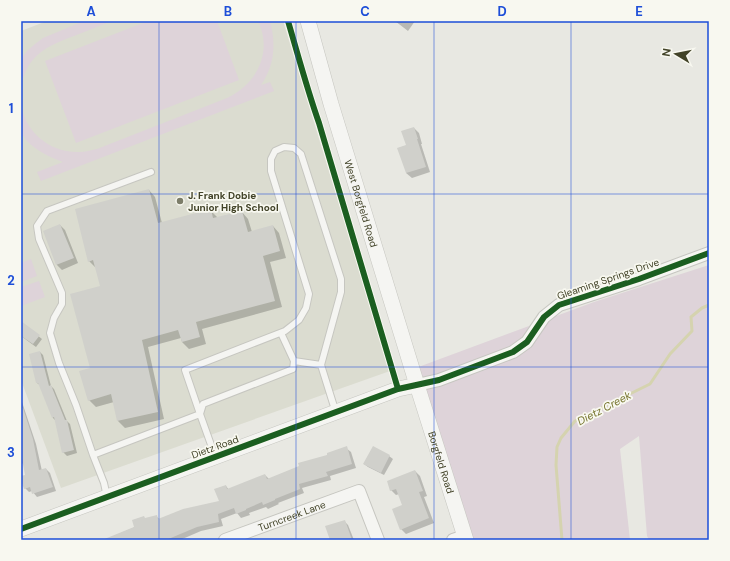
<svg xmlns="http://www.w3.org/2000/svg" width="730" height="561" font-family="'DM Sans',sans-serif">
  <style>
    .built { fill: #dbdcd0 }
    .green { fill: #ded3d9 }
    .shadow { fill: #0003 }
    .lines { fill: none; stroke-linecap: round; stroke-linejoin: round }
    .stream { stroke: #d5d3af; stroke-width: 3 }
    .building { fill: #d0d0cb }
    .service-casing { stroke: #c6c6c0; stroke-width: 8 }
    .minor-casing { stroke: #c6c6c0; stroke-width: 14 }
    .tertiary-casing { stroke: #c6c6c0; stroke-width: 16 }
    .service { stroke: #f5f5f2; stroke-width: 6 }
    .minor { stroke: #f5f5f2; stroke-width: 12 }
    .tertiary { stroke: #f5f5f2; stroke-width: 15 }
    .cycleway-casing { stroke: #f8f8f0; stroke-width: 8 }
    .cycleway { stroke: #1b5e20; stroke-width: 6 }
    .grid { fill: none; stroke: #1d4ed8; stroke-width: 1; stroke-opacity: 0.55 }
    .poi-dot { fill: #7c7d69; stroke: #f8f8f0; stroke-width: 1.5 }
    .labels { text-anchor: middle; dominant-baseline: central; stroke-width: 3.5; stroke-linejoin: round; paint-order: stroke }
    .poi-label { font-size: 10px; font-weight: bold; fill: #424328; stroke: #f8f8f0; text-anchor: start }
    .street-label { font-size: 10px; fill: #424328; stroke: #f8f8f0 }
    .water-label { font-size: 11px; font-style: italic; fill: #76742d; stroke: #f8f8f0 }
    .neatline { fill: none; stroke: #1d4ed8; stroke-width: 1.5 }
    .grid-label { font-size: 13px; text-anchor: middle; font-weight: bold; fill: #1d4ed8 }
  </style>
  <rect width="100%" height="100%" fill="#e8e8e2"/>
  <path class="built" d="M47,21H283L390,371L61,488L21,380V31Z"/>
  <path class="green" d="M84,21H112C99,26 87,31 74,36C47,46 27,55 21,87V59L27,51L35,44L43,38Z
    M148,21H217L239,80L76,143L45,61Z
    M258,21H270C276,43 275,65 261,85L270,82L274,91L41,181L37,172L63,162C49,157 37,151 26,140C25,138 22,134 21,132C20,127 21,110 21,104C25,132 50,153 79,152C85,152 91,150 97,149L227,98C257,84 273,52 258,21Z
    M31,259L37,276L21,282V263Z
    M709,265V540H649L647,536L639,436L620,449L630,540H466L413,369L594,302Z
    M39,281L45,297L21,306V287Z"/>
  <path class="shadow" d="M395,21H415L408,31Z
    M414,128L419,133L422,144H421L430,172L412,178L406,173Z
    M149,190L155,197L162,223L210,210L218,218L242,212L248,219L252,232L273,226L279,233L286,258L270,262L282,307L202,329L206,344L189,349L182,342L181,338L148,347L164,419L125,428L118,421L114,402L96,407L89,400L91,369L101,287L96,268L89,261Z
    M60,225L65,230L78,263L62,270L57,265L45,231Z
    M21,322L42,339L36,347L21,336Z
    M40,352L43,355L51,386L54,389L67,421L70,424L77,453L67,456L63,452L56,421L53,418L40,385L37,383Z
    M21,399L36,444L42,471L46,469L50,473L56,491L37,497L32,491L29,492L25,488L26,476L24,463L21,464Z
    M346,448L351,452L356,468L330,476L331,480L302,488L304,493L278,503L279,504L268,509L266,507L249,513L250,515L241,518L237,513L221,519L223,526L201,531L180,540H105L135,527L146,519L156,516L160,520L220,502L226,486L229,490L265,475L269,479Z
    M389,456L393,459L384,475L368,467L364,464Z
    M415,471L420,476L427,496L424,497L434,523L406,534L401,529L403,506L399,494L396,495L391,490Z
    M344,521L348,525L354,540H331Z"/>
  <g class="lines">
    <path class="stream" d="M562,540L556,465L557,447L561,438L575,421L650,384L670,354L692,331L691,317L702,308L709,305"/>
  </g>
  <path class="building" d="M414,127L418,139H417L426,167L406,173L397,148L406,145L401,131Z
    M149,189L158,223L211,209L213,218L242,211L248,232L273,225L280,251L263,256L275,301L196,322L200,337L182,342L178,330L142,340L158,412L117,421L111,394L88,401L79,371L90,368L70,294L100,286L93,260L88,262L75,209Z
    M60,224L74,258L56,265L43,231Z
    M21,321L40,335L33,344L21,336Z
    M40,351L49,386L51,385L65,420H67L74,450L62,453L54,417L52,418L38,383H36L29,354Z
    M21,408H23L33,439L39,470L46,468L53,487L32,494L30,487L24,489L21,480V476L25,475L22,459L21,460Z
    M347,446L352,464L326,472L328,476L299,484L300,489L275,499V500L263,505L262,502L246,509V510L236,514L234,508L218,514L219,522L197,527L166,540H102L134,527L132,520L144,516L145,518L157,515L158,519L183,509L219,501L214,489L226,485L227,489L265,474L267,479L299,466L298,463L327,455V453Z
    M373,446L390,455L381,473L363,464Z
    M415,470L423,491L419,492L429,518L400,530L392,509L402,505L396,489L390,491L387,481Z
    M345,520L352,540H330L325,526Z"/>
  <g class="lines">
    <g class="service-casing">
      <path id="service" d="M281,333L294,361
        M93,455L76,405L59,363L50,333L54,318L62,304V293L39,239L37,226L47,211L151,172
        M215,456L200,414L185,370L285,331L299,320L306,308L309,294L271,171V159L275,151L284,147L294,148L301,154L341,279V292L321,365L336,413
        M107,497L104,483L93,455L200,414L203,404L293,369L294,361L321,365"/>
    </g>
    <g class="minor-casing">
      <g id="minor">
        <path d="M417,385L439,380L513,352L527,342L544,317L559,305L639,279L709,253"/>
        <path id="s1" d="M225,540L359,491L378,540"/>
        <path d="M453,540L465,536"/>
      </g>
    </g>
    <g class="tertiary-casing">
      <g id="tertiary">
        <path id="s2" d="M308,21L331,104L417,385L466,540"/>
        <path d="M21,529L398,389L417,385"/>
      </g>
    </g>
    <use href="#service" class="service"/>
    <use href="#minor" class="minor"/>
    <use href="#tertiary" class="tertiary"/>
    <g class="cycleway-casing">
      <path id="cycleway" d="M288,21C298,55 307,89 319,123L398,389
        M21,529L398,389L439,380L513,352L527,342L544,317L559,305L639,279L709,253"/>
    </g>
    <use href="#cycleway" class="cycleway"/>
  </g>
  <path class="grid" d="M159,21V540M296,21V540M434,21V540M571,21V540M21,194H709M21,367H709"/>
  <circle class="poi-dot" cx="180" cy="201" r="4"/>
  <g class="labels">
    <g class="poi-label">
      <text x="188" y="195">J. Frank Dobie<tspan x="188" dy="12">Junior High School</tspan></text>
    </g>
    <g class="street-label">
      <text stroke="none"><textPath href="#s2" startOffset="190">West Borgfeld Road</textPath></text>
      <text transform="translate(608 279) rotate(-19)">Gleaming Springs Drive</text>
      <text transform="translate(215 447) rotate(-20)">Dietz Road</text>
      <text stroke="none"><textPath href="#s2" startOffset="461">Borgfeld Road</textPath></text>
      <text stroke="none"><textPath href="#s1" startOffset="71">Turncreek Lane</textPath></text>
    </g>
    <g class="water-label">
      <text transform="translate(604 408) rotate(-28)">Dietz Creek</text>
    </g>
  </g>
  <rect width="730" height="561" fill="none" stroke="#f8f8f0" stroke-width="44"/>
  <g transform="translate(676 54) rotate(280)" stroke="#f8f8f0" stroke-width="3" paint-order="stroke">
  <path d="M0-3L7 15L0 10L-7 15Z" fill="#424328"/>
  <text y="-6" font-size="11" font-weight="bold" text-anchor="middle" fill="#424328">N</text>
  </g>
  <rect x="22" y="22" width="686" height="517" class="neatline"/>
  <g class="grid-label">
    <text x="91" y="16">A</text>
    <text x="228" y="16">B</text>
    <text x="365" y="16">C</text>
    <text x="502" y="16">D</text>
    <text x="639" y="16">E</text>
    <text x="11" y="113">1</text>
    <text x="11" y="285">2</text>
    <text x="11" y="457">3</text>
  </g>
</svg>
